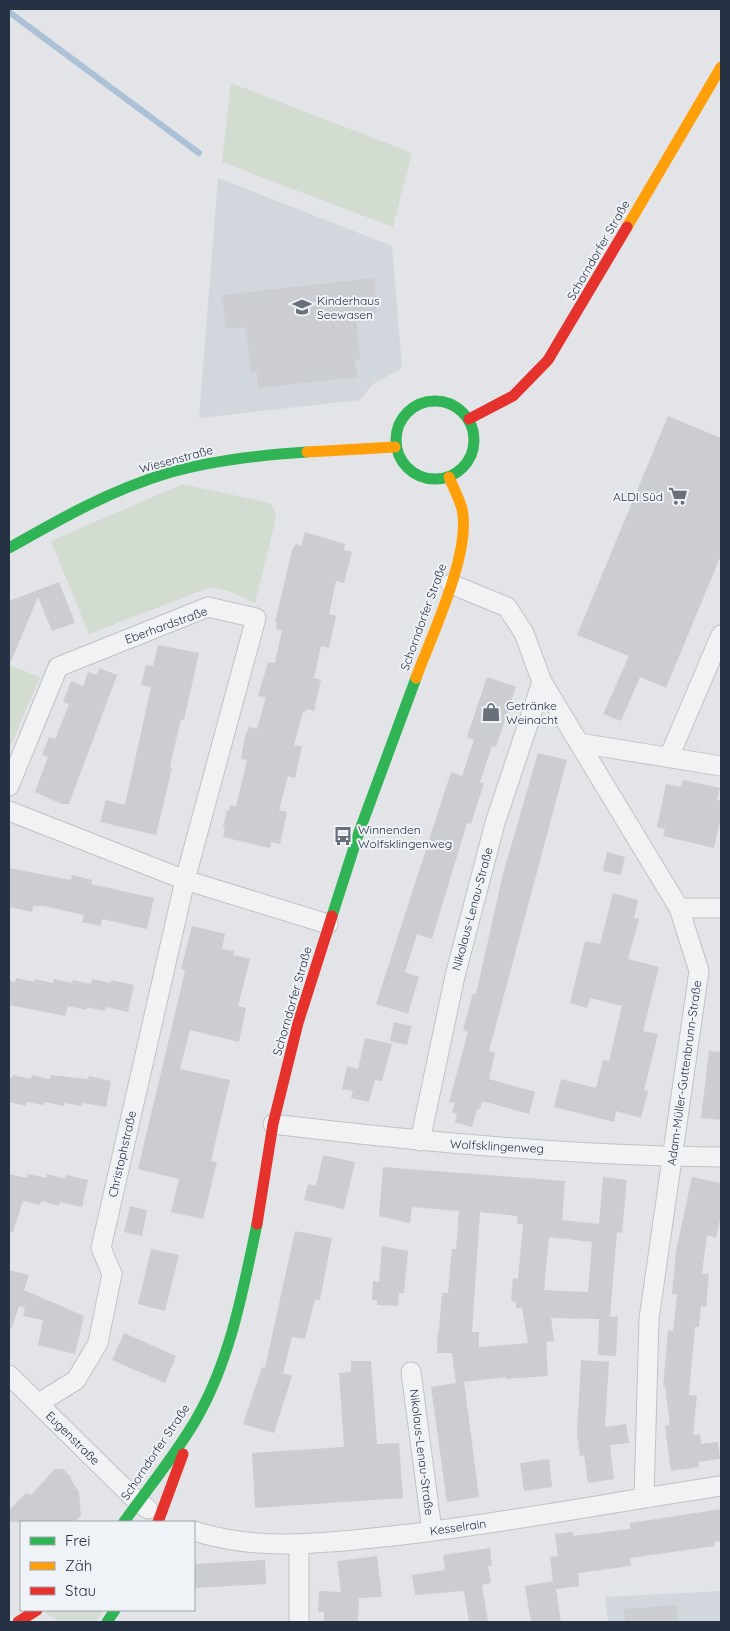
<svg xmlns="http://www.w3.org/2000/svg" width="730" height="1631" font-family="Quicksand,sans-serif">
  <style>
    .built { fill: #d2d7de }
    .green { fill: #d2dcd1 }
    .lines { fill: none; stroke-linecap: round; stroke-linejoin: round }
    .stream { stroke: #adc1d6; stroke-width: 6 }
    .building { fill: #cbcdd1; fill-rule: evenodd }
    .street-casing { stroke: #c0c2c5; stroke-width: 21 }
    .street { stroke: #f1f2f4; stroke-width: 19 }
    .fast { stroke: #30b455; stroke-width: 11 }
    .slow { stroke: #ff9f0a; stroke-width: 11 }
    .jam { stroke: #e5322d; stroke-width: 11 }
    .labels { text-anchor: middle; dominant-baseline: central; stroke-width: 4; stroke-linejoin: round; paint-order: stroke }
    .street-label { font-size: 12px; fill: #263143; stroke: #eff2f7 }
    .poi-label { font-size: 12px; fill: #263143; stroke: #eff2f7; text-anchor: start }
  </style>
  <rect width="100%" height="100%" fill="#e2e4e7"/>
  <path class="built" d="M218,178L392,246L402,368L373,384L360,400L199,418Z
    M721,1591V1622H608L605,1597Z"/>
  <path class="green" d="M231,83L412,153L393,227L222,162Z
    M183,484L270,503L274,509L276,518L255,603L228,591L211,587L89,634L51,541Z
    M9,665L40,677L9,749Z
    M49,1610H103L96,1622H60L45,1613Z"/>
  <g class="lines">
    <path class="stream" d="M9,12L199,153"/>
  </g>
  <path class="building" d="M374,278L377,313L356,315L360,360H355L357,377L258,388L257,373H251L246,327L226,329L222,295Z
    M668,416L721,438V555L666,688L640,677L621,721L603,714L629,656L577,635Z
    M305,532L345,544L344,550L352,552L344,583L336,581L329,614L336,616L329,648L321,646L314,678L321,680L314,711L306,709L305,713L303,712L294,745L302,746L295,778L288,776L279,810L287,812L280,844L271,842L270,848L223,837L225,828L223,827L227,810L229,811L230,805L236,807L247,760L241,759L245,736L249,727L257,729L266,697L258,696L268,662L275,663L282,630L276,629L277,623H275L292,550L296,544L301,546Z
    M59,582L75,623L52,631L38,597L9,666V601Z
    M158,645L199,653L184,720L181,719L177,736L170,767L172,768L156,835L100,822L106,800L125,805L151,687L141,685L146,665L153,666Z
    M99,668L117,675L69,804H62L35,792L48,757L42,755L49,737L55,739L62,722L69,704L63,702L71,681L83,686L88,672L97,675Z
    M487,677L516,687L496,747L492,746L480,782L484,783L471,824L467,823L432,939L417,934L405,972L419,977L408,1014L376,1004L451,772L462,776L474,740L467,737Z
    M538,753L567,760L489,1051L495,1053L489,1079L535,1092L529,1114L482,1101L480,1109H477L472,1127L455,1122L457,1114L452,1112L455,1103L449,1102L468,1032L463,1030L473,993L476,994L503,874Z
    M683,780L720,788L717,800L721,801V817L714,848L663,836L665,829L657,827L666,784L681,787Z
    M607,852L625,857L621,875L603,871Z
    M9,868L71,880L72,875L92,880L91,884L154,898L147,929L102,919L101,926L82,922L84,915L44,906H33L32,912L9,907Z
    M613,893L638,900L634,918L639,919L628,959L659,967L643,1031L658,1034L644,1090L648,1091L641,1118L616,1111L614,1122L554,1107L561,1079L596,1088L603,1060L609,1061L622,1006L590,998L587,1008L570,1003L585,941L600,944Z
    M192,926L225,934L222,949L234,951L233,955L250,959L238,1006L246,1008L239,1042L190,1030L180,1069L230,1080L211,1161L217,1162L203,1219L171,1212L179,1179L138,1169L179,997L185,970L181,969Z
    M16,978L34,982L35,979L53,983L54,979L72,983L73,980L91,984L92,979L110,983L111,980L134,985L128,1012L106,1007L105,1011L87,1007L86,1010L68,1006L65,1016L9,1005V980L15,982Z
    M394,1022L412,1026L407,1045L390,1041Z
    M365,1038L392,1044L382,1081L375,1080L369,1102L351,1098L353,1091L342,1089L347,1066L358,1069Z
    M709,1051L721,1052V1120L701,1118Z
    M13,1075L31,1079L32,1075L50,1079L51,1075L88,1079L89,1076L111,1081L106,1107L83,1103L82,1106L64,1103V1106L45,1102L44,1105L26,1102V1106L9,1102V1077L12,1078Z
    M323,1155L355,1162L344,1209L304,1200L308,1184L316,1186Z
    M383,1167L565,1181L562,1220L599,1224L603,1177L627,1180L622,1233L617,1232L610,1317L618,1316L616,1356L598,1355L599,1319L551,1318L554,1341L546,1342L548,1376L506,1379V1377L464,1382L479,1497L447,1502L431,1387L456,1383L452,1353H437L438,1330H439L442,1293H448L452,1249H456L459,1211L412,1207L410,1223L379,1216ZM480,1212L518,1216L517,1224H523L518,1279L513,1278L511,1301L516,1302V1308H522L528,1343L479,1347V1332H472ZM549,1237L592,1242L588,1292L544,1290Z
    M9,1174L27,1178L28,1174L46,1178L47,1174L65,1179L66,1175L88,1180L82,1207L60,1202L59,1206L42,1201L40,1205L23,1201L13,1232H9Z
    M692,1177L721,1183V1215L716,1238L707,1235L702,1273L709,1274L706,1307L701,1306L699,1327H695L689,1395H697L693,1435L700,1434L701,1444L718,1442L720,1459L698,1462L699,1467L671,1471L665,1426L670,1425L665,1386H663L668,1330L673,1331L677,1294H672L676,1251Z
    M130,1206L147,1210L142,1236L124,1232Z
    M295,1231L332,1238L320,1300L315,1299L305,1339L292,1337L283,1373L292,1376L274,1433L243,1424L262,1367L265,1368Z
    M382,1246L408,1251L404,1293H399L398,1306L377,1305V1300H372L373,1281L379,1282Z
    M151,1249L179,1255L165,1311L138,1304Z
    M9,1270L29,1275L24,1290L84,1316L75,1354L38,1345L43,1320L23,1316L25,1308L19,1306L12,1328L9,1327Z
    M124,1333L176,1356L165,1383L112,1360Z
    M581,1360L609,1362L605,1427L626,1424L629,1443L610,1445L614,1479L588,1483L584,1455L580,1456L577,1433Z
    M351,1361H371L377,1444L399,1443L403,1498L255,1508L252,1453L344,1447L339,1373L351,1372Z
    M549,1459L552,1487L524,1491L520,1463Z
    M55,1469H63L71,1477V1480L79,1492L81,1516L74,1522H9V1510L26,1493L31,1495Z
    M721,1509V1541L714,1542L715,1546L630,1558L631,1566L578,1573L579,1586L556,1589L561,1622H531L525,1586L553,1581L550,1557L558,1556L555,1534L573,1532V1536L630,1529V1523Z
    M490,1548L492,1566H488L491,1583L482,1585L488,1622H469L464,1591L415,1595L412,1575L445,1570L443,1555Z
    M377,1556L382,1597L359,1598L358,1622H324V1612H318L319,1591L341,1592L337,1561Z
    M265,1560L266,1584L194,1588V1564Z
    M677,1605L678,1622H625L624,1609Z"/>
  <g class="lines">
    <g class="street-casing">
      <path id="street" d="M451,584L507,607L524,633L542,682L679,908L699,971L649,1319L644,1498
        M579,743L721,766
        M669,757L721,635
        M9,786L58,667L208,607L256,618L185,880L101,1248L112,1274L98,1343L76,1380L39,1403
        M9,811L185,880L328,924
        M679,908H721
        M273,1124C421,1142 572,1156 721,1157
        M420,1141L455,976L495,823L542,682
        M411,1372L432,1531
        M9,1375L138,1502L148,1509
        M194,1531C259,1552 326,1543 392,1536C502,1524 612,1502 721,1486
        M299,1622V1545"/>
    </g>
    <use href="#street" class="street"/>
    <path class="fast" d="M396 440a39 39 0 1 1 78 0a39 39 0 1 1-78 0Z
      M9,548C60,519 111,490 168,473C213,460 260,455 307,452
      M332,916L358,835L416,678
      M124,1522C148,1488 178,1452 198,1416C231,1357 243,1290 257,1224
      M107,1622L115,1610"/>
    <path class="slow" d="M627,227L721,67
      M307,452L395,447
      M416,678C431,637 472,552 462,509C459,498 453,487 449,477"/>
    <path class="jam" d="M469,419L513,396L548,360L627,227
      M257,1224L273,1124L298,1023L332,916
      M158,1522L183,1454
      M18,1622L37,1610"/>
  </g>
  <defs>
    <g id="school-bare" transform="scale(1.5)"><path d="M0-5L7-2L0 1L-7-2ZM-4 1L0 2.5L4 1V4Q0 6-4 4Z" fill="#68707c" stroke="#eff2f7" stroke-width="2.5" paint-order="stroke"/></g>
    <g id="supermarket-bare" transform="scale(1.5)"><path d="M-6-5.5h2.5l.6 2H6L4.5 2H-2.5L-4.4-4H-6ZM-1.5 3.2a1.3 1.3 0 1 0 .1 0ZM3 3.2a1.3 1.3 0 1 0 .1 0Z" fill="#68707c" stroke="#eff2f7" stroke-width="2.5" paint-order="stroke"/></g>
    <g id="shop-bare" transform="scale(1.5)"><path d="M-5-2.5h2.3a2.7 3.5 0 0 1 5.4 0H5L5.5 6h-11ZM-1.5-2.5h3a1.5 2.3 0 0 0-3 0Z" fill="#68707c" stroke="#eff2f7" stroke-width="2.5" paint-order="stroke"/></g>
    <g id="bus-bare" transform="scale(1.5)"><path d="M-5-6H5V4H4V6H2V4H-2V6H-4V4H-5ZM-3.5-4V0h7V-4ZM-3.5 1.2v1.5H-2V1.2ZM2 1.2v1.5H3.5V1.2Z" fill="#68707c" stroke="#eff2f7" stroke-width="2.5" paint-order="stroke"/></g>
  </defs>
  <g fill-rule="evenodd">
    <use href="#school-bare" x="302" y="307"/>
    <use href="#supermarket-bare" x="678" y="496"/>
    <use href="#shop-bare" x="491" y="712"/>
    <use href="#bus-bare" x="343" y="836"/>
  </g>
  <g class="labels">
    <g class="street-label">
      <text transform="translate(598 250) rotate(-60)">Schorndorfer Straße</text>
      <text transform="translate(176 459) rotate(-15)">Wiesenstraße</text>
      <text transform="translate(423 617) rotate(-70)">Schorndorfer Straße</text>
      <text transform="translate(166 625) rotate(-20)">Eberhardstraße</text>
      <text transform="translate(472 909) rotate(-75)">Nikolaus-Lenau-Straße</text>
      <text transform="translate(292 1001) rotate(-74)">Schorndorfer Straße</text>
      <text transform="translate(684 1073) rotate(-82)">Adam-Müller-Guttenbrunn-Straße</text>
      <text transform="translate(497 1146) rotate(3)">Wolfsklingenweg</text>
      <text transform="translate(122 1154) rotate(-77)">Christophstraße</text>
      <text transform="translate(73 1438) rotate(45)">Eugenstraße</text>
      <text transform="translate(155 1452) rotate(-56)">Schorndorfer Straße</text>
      <text transform="translate(422 1452) rotate(83)">Nikolaus-Lenau-Straße</text>
      <text transform="translate(458 1527) rotate(-8)">Kesselrain</text>
    </g>
    <g class="poi-label">
      <text x="317" y="300">Kinderhaus<tspan x="317" dy="14">Seewasen</tspan></text>
      <text x="663" y="496" text-anchor="end">ALDI Süd</text>
      <text x="506" y="705">Getränke<tspan x="506" dy="14">Weinacht</tspan></text>
      <text x="358" y="829">Winnenden<tspan x="358" dy="14">Wolfsklingenweg</tspan></text>
    </g>
  </g>
  <rect width="730" height="1631" fill="none" stroke="#263143" stroke-width="20"/>
  <rect x="20" y="1521" width="175" height="90" fill="#eff2f7" stroke="#9fa5af"/>
  <rect x="30" y="1537" width="25" height="8" fill="#30b455" stroke="#9fa5af"/>
  <text x="65" y="1546" font-size="15" fill="#263143">Frei</text>
  <rect x="30" y="1562" width="25" height="8" fill="#ff9f0a" stroke="#9fa5af"/>
  <text x="65" y="1571" font-size="15" fill="#263143">Zäh</text>
  <rect x="30" y="1587" width="25" height="8" fill="#e5322d" stroke="#9fa5af"/>
  <text x="65" y="1596" font-size="15" fill="#263143">Stau</text>
</svg>
